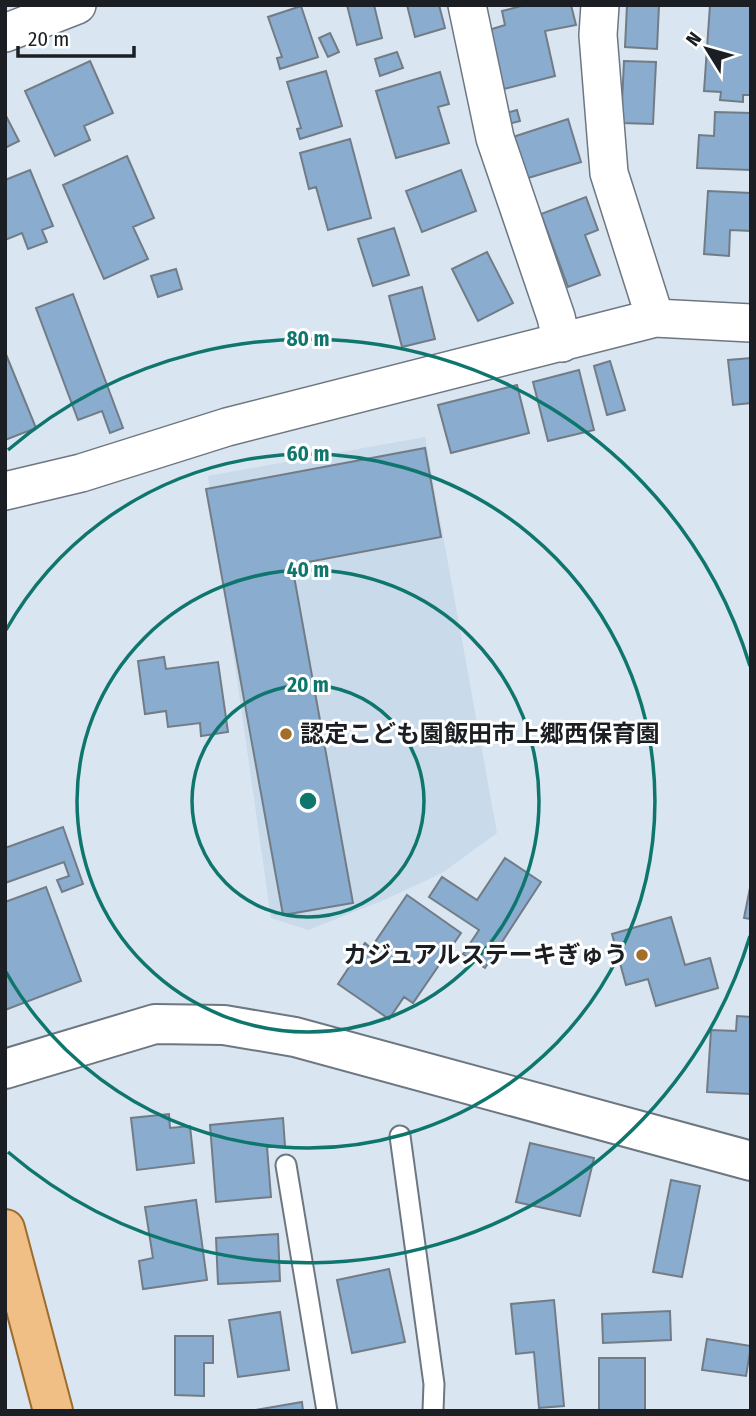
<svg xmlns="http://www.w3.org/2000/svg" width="756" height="1416" font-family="'Fira Sans Condensed','Noto Sans JP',sans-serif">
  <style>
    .built { fill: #c9daeb }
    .building { fill: #89accf; stroke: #727c86; stroke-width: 2 }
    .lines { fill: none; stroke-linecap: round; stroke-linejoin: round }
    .lane-casing { stroke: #6d7781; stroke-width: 23 }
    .street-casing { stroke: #6d7781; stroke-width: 40 }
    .secondary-casing { stroke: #6d7781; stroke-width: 42 }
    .primary-casing { stroke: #9e6c2d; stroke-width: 42 }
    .lane { stroke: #fff; stroke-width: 19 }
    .street { stroke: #fff; stroke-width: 37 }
    .secondary { stroke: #fff; stroke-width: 38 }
    .primary { stroke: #efbf85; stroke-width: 38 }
    .ring { fill: none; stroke: #0f766e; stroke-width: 3.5 }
    .poi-dot { fill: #a56d2a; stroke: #fff; stroke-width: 2.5 }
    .labels { text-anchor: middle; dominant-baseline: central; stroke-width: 6; stroke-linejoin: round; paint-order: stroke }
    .poi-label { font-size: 24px; font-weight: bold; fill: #1b1f23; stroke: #fff; text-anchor: start }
    .centre { fill: #0f766e; stroke: #fff; stroke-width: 3.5 }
    .ring-label { font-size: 21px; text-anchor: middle; font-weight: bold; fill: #0f766e; stroke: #fff; stroke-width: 6; stroke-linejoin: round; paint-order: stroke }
  </style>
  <rect width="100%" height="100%" fill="#d9e5f0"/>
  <path class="built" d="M425,437L497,833L442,873L384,900L308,930L271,918L208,476Z"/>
  <path class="building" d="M347,5H374L382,38L357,45Z
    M407,5H439L445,28L415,37Z
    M525,5H571L576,25L545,31L555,76L504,89L489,30L505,25L502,11Z
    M627,5H659L657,49L625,47Z
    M710,5H751V95H743V102L720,100L721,92L704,91Z
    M301,6L318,57L280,69L277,58L282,57L268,17Z
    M330,33L339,52L328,57L319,38Z
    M397,52L403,68L380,76L375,59Z
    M90,61L113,113L84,126L90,140L55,156L25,91Z
    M624,61L656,62L653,124L621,123Z
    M326,71L342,126L300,139L297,129L301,128L287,82Z
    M440,72L449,104L438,107L449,143L396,158L376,91Z
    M517,110L520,121L508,124L506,113Z
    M715,112L751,113V170L697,168L699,135L714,136Z
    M5,114L19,141L5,148Z
    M568,119L581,162L525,179L513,137Z
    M350,139L371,218L328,230L316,187L309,189L300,153Z
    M127,156L154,218L133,227L148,259L104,279L63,185Z
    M30,170L53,226L42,230L47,242L28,249L22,233L5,240V180Z
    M461,170L476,211L422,232L406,191Z
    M708,191L751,193V231L730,230L729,256L704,254Z
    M586,197L598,230L585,235L600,275L568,287L541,214Z
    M394,228L409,275L373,286L358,239Z
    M487,252L513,303L478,321L452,269Z
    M176,269L182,289L158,297L151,276Z
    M422,287L435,339L402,347L389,296Z
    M73,294L123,428L110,433L102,411L78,420L36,308Z
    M5,352L36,428L5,440Z
    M751,358V403L733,405L728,360Z
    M610,361L625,410L607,415L594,366Z
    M579,370L594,430L548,441L533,382Z
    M517,385L529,433L451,453L438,405Z
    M425,448L441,537L292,565L353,903L283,915L206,489Z
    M164,657L166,669L218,662L228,732L201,736L200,723L168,727L166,711L145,714L138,661Z
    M63,827L83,884L62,892L57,880L69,876L64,862L5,883V848Z
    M505,858L541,882L485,968L463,954L479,930L429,897L442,877L477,900Z
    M751,883V919L744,918Z
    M46,887L81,981L5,1010V902Z
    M407,895L461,933L413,1003L404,997L389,1019L338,984L365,943L371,948Z
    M671,917L685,965L710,958L718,988L656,1006L648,979L626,985L612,934Z
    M737,1016L751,1017V1094L707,1092L711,1030L736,1031Z
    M169,1114L170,1128L190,1126L194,1163L137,1170L131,1118Z
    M283,1118L285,1146L267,1147L271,1197L216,1202L210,1125Z
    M530,1143L594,1158L580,1216L516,1202Z
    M671,1180L700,1186L682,1277L653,1272Z
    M196,1200L207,1280L143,1289L139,1261L153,1258L145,1207Z
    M278,1234L280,1281L218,1284L216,1238Z
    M389,1269L405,1342L352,1353L337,1280Z
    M554,1300L564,1406L539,1408L534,1352L516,1354L511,1304Z
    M670,1311L671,1340L603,1343L602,1314Z
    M280,1312L289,1370L238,1377L229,1320Z
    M175,1336H213V1363H204V1396L175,1395Z
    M707,1339L751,1346L746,1376L702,1370Z
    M599,1358H645V1411H599Z
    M302,1402L303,1411H250Z"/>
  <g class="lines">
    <g class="lane-casing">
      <path id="lane" d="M400,1136L434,1384L433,1411
        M286,1165L327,1411"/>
    </g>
    <g class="street-casing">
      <path id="street" d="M467,5L495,138L556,317L562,343
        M600,5L598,35L609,173L655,318
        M5,33L77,5
        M5,491L81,473L227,427L655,318L751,323"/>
    </g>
    <g class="secondary-casing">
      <path id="secondary" d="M5,1069L155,1024L224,1025L295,1037L751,1161"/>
    </g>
    <g class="primary-casing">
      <path id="primary" d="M5,1229L53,1411"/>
    </g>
    <use href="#lane" class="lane"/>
    <use href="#street" class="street"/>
    <use href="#secondary" class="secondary"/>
    <use href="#primary" class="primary"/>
  </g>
  <g class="ring">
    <circle cx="308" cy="801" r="116"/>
    <circle cx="308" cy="801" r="231"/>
    <path d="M6 630A347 347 0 1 1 6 972"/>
    <path d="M750 936A462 462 0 0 1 8 1152M8 450A462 462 0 0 1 750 666"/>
  </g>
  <g class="poi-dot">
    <circle cx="286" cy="734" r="7"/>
    <circle cx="642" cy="955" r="7"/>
  </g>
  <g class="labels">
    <g class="poi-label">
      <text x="300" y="734">認定こども園飯田市上郷西保育園</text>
      <text x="628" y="955" text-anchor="end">カジュアルステーキぎゅう</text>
    </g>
  </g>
  <circle cx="308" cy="801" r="10" class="centre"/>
  <g class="ring-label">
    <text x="308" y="346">80 m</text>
    <text x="308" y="461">60 m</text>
    <text x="308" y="577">40 m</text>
    <text x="308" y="692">20 m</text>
  </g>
  <rect width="756" height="1416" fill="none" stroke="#1b1f23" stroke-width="14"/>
  <g transform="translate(707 49) rotate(307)" stroke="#ffffff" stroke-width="5" paint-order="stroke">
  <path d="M0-5L12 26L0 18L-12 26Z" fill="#1b1f23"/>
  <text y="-10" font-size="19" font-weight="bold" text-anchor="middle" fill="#1b1f23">N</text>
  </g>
  <path d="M18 46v10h116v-10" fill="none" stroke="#1b1f23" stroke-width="3.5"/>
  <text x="28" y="46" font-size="21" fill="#1b1f23" stroke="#ffffff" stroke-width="5" paint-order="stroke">20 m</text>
</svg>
